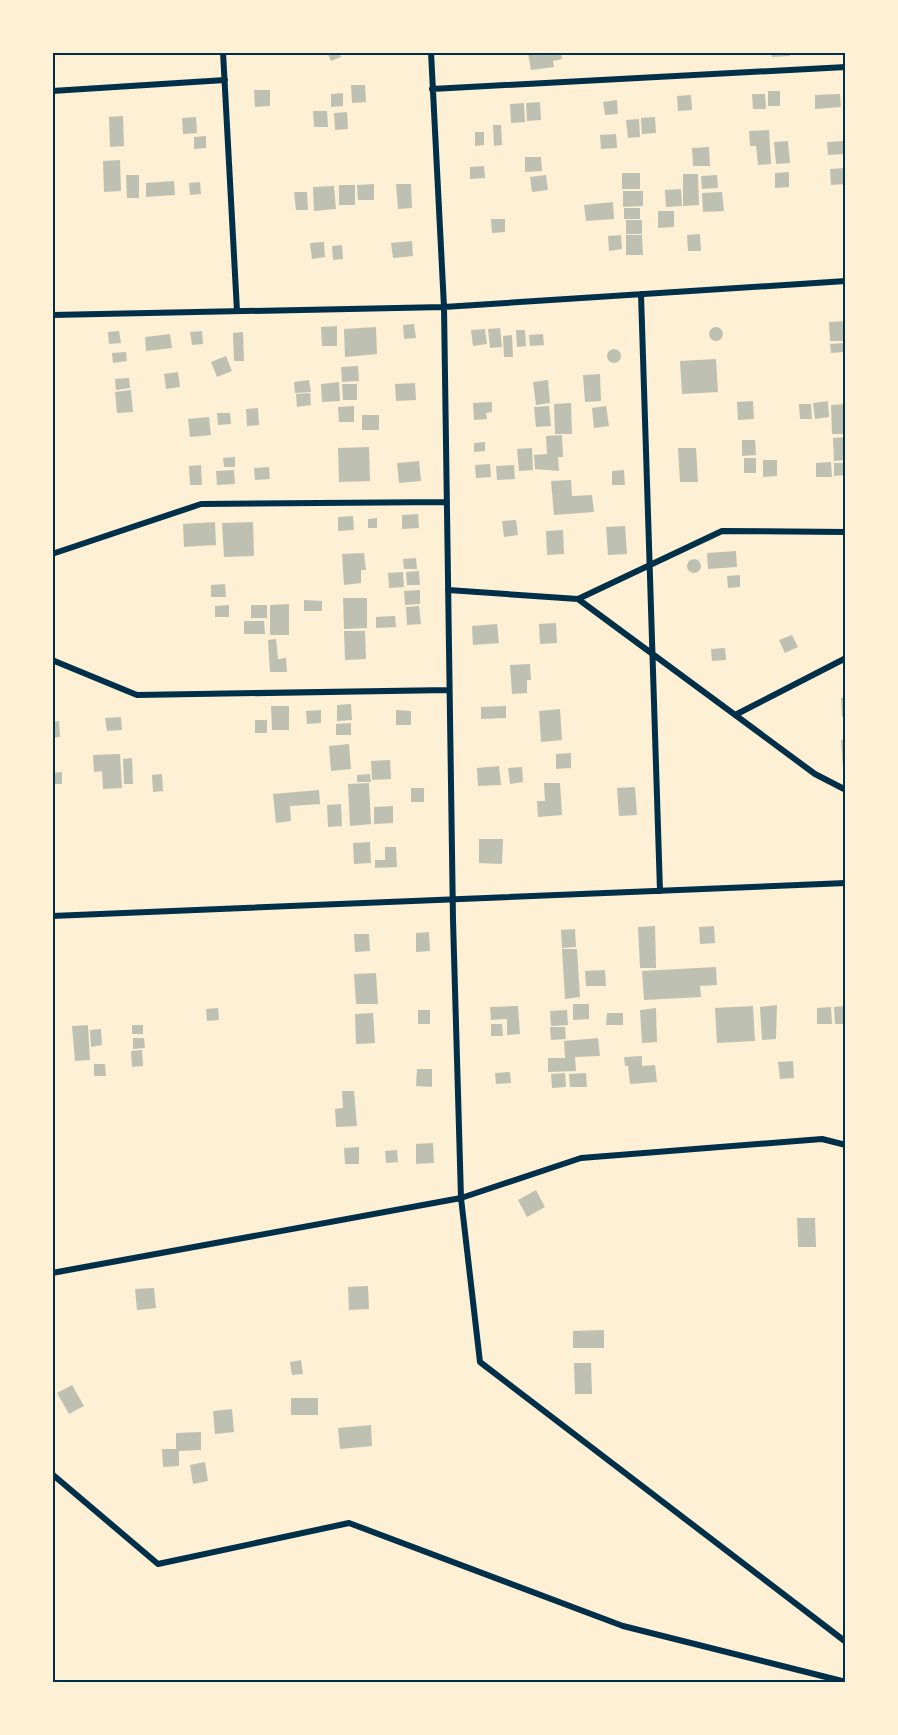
<svg xmlns="http://www.w3.org/2000/svg" width="898" height="1735" font-family="'Sofia Sans Condensed',sans-serif">
  <style>
    .building { fill: #bec0b2 }
    .lines { fill: none; stroke-linecap: round; stroke-linejoin: round }
    .minor { stroke: #003049; stroke-width: 6 }
    .neatline { fill: none; stroke: #003049; stroke-width: 2 }
  </style>
  <rect width="100%" height="100%" fill="#fdf0d5"/>
  <path class="building" d="M327,52H339L341,57L331,61Z
    M561,52L562,59L553,61L554,67L531,70L528,53Z
    M771,52H790V56L772,57Z
    M351,85H365L366,102L352,103Z
    M254,90H270V106L255,107Z
    M768,91H780V106H768Z
    M343,93V106L331,107V94Z
    M752,94H765L766,109H753Z
    M840,94L841,107L815,109V95Z
    M691,95L692,110L678,111L677,96Z
    M617,100L618,114L605,115L603,102Z
    M540,102L541,120L527,121L526,103Z
    M524,103L525,122L511,123L510,104Z
    M313,111H327L328,127H314Z
    M347,112L348,129L335,130L334,113Z
    M123,116L124,146L110,147L109,117Z
    M196,117L197,133L183,134L182,118Z
    M655,117L656,133L642,134L641,118Z
    M639,119L640,137L628,138L626,120Z
    M493,125H501L502,145L494,146Z
    M769,130L771,164L758,165L756,146H750L749,131Z
    M475,132H484V145L475,146Z
    M616,134L617,148L601,149L600,135Z
    M206,136V148L194,149V137Z
    M788,141L790,163L776,164L774,142Z
    M844,141L845,154L828,155L827,142Z
    M709,147L710,166H693L692,148Z
    M525,157H541L542,171L525,172Z
    M120,160L121,191L104,192L103,161Z
    M484,166L485,178L470,179V167Z
    M845,168L846,184L831,185L830,169Z
    M789,172V187L775,188V173Z
    M622,173H640V189H622Z
    M683,174H698L699,205L683,206Z
    M126,175H139V198H127Z
    M546,175L548,190L532,192L530,177Z
    M717,175L718,188L702,189L701,176Z
    M174,181L175,195L146,197V183Z
    M200,182L201,194L190,195L189,183Z
    M374,184V200H358L357,185Z
    M396,184H411L412,208L398,209Z
    M339,185H355V205H339Z
    M334,186L336,209L314,211L313,187Z
    M681,189L682,206L666,207L665,190Z
    M623,191H643V206L623,207Z
    M294,192H307L308,210H296Z
    M722,192L724,211L703,212L702,193Z
    M613,202L614,219L586,221L584,205Z
    M624,208H640V219H624Z
    M658,211H674V227L658,228Z
    M491,219H505V232L492,233Z
    M626,220H642V234H626Z
    M700,234L701,251H688L687,235Z
    M621,235L622,249L609,251L608,236Z
    M626,235H642L643,255H626Z
    M412,241L413,256L393,258L391,243Z
    M324,242L325,257L312,259L310,243Z
    M342,245L343,259L333,260L332,246Z
    M845,321L846,341H830L829,322Z
    M414,324L416,338L404,339L403,325Z
    M337,326V346H322L321,327Z
    M709 334a7 7 0 1 1 14 0a7 7 0 1 1-14 0Z
    M376,327L377,354L345,357L344,329Z
    M500,328L502,347L490,348L488,329Z
    M485,329L487,344L473,346L471,330Z
    M516,330H525L526,346L517,347Z
    M119,331L121,343L109,344L108,332Z
    M202,331L203,344L192,345L190,332Z
    M243,332L244,361H234L233,333Z
    M170,334L172,348L146,351L145,337Z
    M543,334L544,345L530,346L529,335Z
    M512,335L513,357H504L503,336Z
    M844,343V352L831,353L830,344Z
    M607 356a7 7 0 1 1 14 0a7 7 0 1 1-14 0Z
    M126,352L127,361L113,363L112,353Z
    M226,356L232,371L217,377L211,362Z
    M716,359L718,392L682,394L680,361Z
    M358,366L359,381L342,382L341,367Z
    M178,372L180,387L166,389L164,374Z
    M600,374L601,401L585,402L583,375Z
    M129,378L130,388L116,390L115,379Z
    M309,380L311,392L295,393L294,382Z
    M548,380L550,403L536,405L533,382Z
    M339,382L340,401L322,402L321,384Z
    M415,383L416,400L396,401L395,384Z
    M342,384H357V400H343Z
    M131,390L133,412L117,413L115,392Z
    M310,393L311,405L297,407L296,394Z
    M753,401L754,419L738,420L737,402Z
    M828,401L829,417L815,419L813,403Z
    M492,402V412L486,413L487,419L474,420L473,403Z
    M571,403L572,434H555L554,404Z
    M799,404H811L812,419H800Z
    M846,404V434H832L831,405Z
    M354,406V422H339L338,407Z
    M549,406L551,426L536,427L534,407Z
    M606,406L609,426L594,428L592,408Z
    M258,408L259,425L247,426L246,409Z
    M217,413H230L231,424L218,425Z
    M362,415H379V430H362Z
    M209,417L211,435L190,437L188,419Z
    M562,435L563,457H558L559,471L535,469L534,455L547,454L546,436Z
    M846,437V460L834,461L833,438Z
    M742,440H755L756,455L742,456Z
    M485,442V451L474,452V443Z
    M369,447L370,481L339,482L338,448Z
    M532,448L533,470L519,471L517,449Z
    M678,448H696L698,482H680Z
    M235,457V467H224L223,458Z
    M744,458H756V473H744Z
    M763,460H777V476L763,477Z
    M419,461L421,481L399,483L397,463Z
    M831,462L832,477H816V463Z
    M834,463H846V475L834,476Z
    M490,464L491,477L476,478L475,465Z
    M201,465L202,485H190L189,466Z
    M514,465L515,479L497,480L496,466Z
    M269,467L270,479L255,480L254,468Z
    M234,470L235,484L217,485L216,471Z
    M624,470L625,485H612V471Z
    M571,480L572,496L592,495L594,512L554,515L551,481Z
    M418,514L419,528L402,529V515Z
    M353,516L354,530L338,531V517Z
    M377,518V528H368V519Z
    M516,520L518,535L504,537L502,521Z
    M215,522L216,545L184,547L183,524Z
    M253,522L254,556L224,557L222,523Z
    M625,526L627,554L608,555L606,527Z
    M563,530L564,554L547,555L546,531Z
    M736,551L737,567L708,569L707,553Z
    M364,553L366,570H361V583L344,585L342,554Z
    M416,558L417,569H404L403,559Z
    M687 566a7 7 0 1 1 14 0a7 7 0 1 1-14 0Z
    M419,571L420,585H407L406,572Z
    M403,572L404,587L389,588L388,573Z
    M740,575V587L728,588L727,576Z
    M225,584L226,597H211V585Z
    M420,590V604L405,605L404,591Z
    M343,598H367V628L344,629Z
    M304,600L322,601V611H304Z
    M289,604V635H270V605Z
    M229,605V617H215V606Z
    M251,605H267V618H251Z
    M419,606L421,624L407,625L406,607Z
    M395,616L396,627L376,628V617Z
    M244,621H264L265,634H244Z
    M556,623L557,643L540,644L539,624Z
    M497,624L499,643L473,645L472,626Z
    M344,631H365L366,659L345,660Z
    M792,635L798,647L785,653L779,640Z
    M276,639L278,659L286,658L287,672H270L268,640Z
    M725,648L726,660L712,661L711,649Z
    M530,664L531,680H527V693L512,694L510,665Z
    M846,697V716L842,717L841,698Z
    M351,704L352,720L337,721V705Z
    M271,706H289V730H272Z
    M506,706V718L481,719V707Z
    M560,709L562,740L541,742L539,711Z
    M321,710V723L307,724L306,711Z
    M396,710L411,711V725H396Z
    M121,717L122,730L107,731L105,718Z
    M255,720H267V733H255Z
    M59,721L60,737L52,738V722Z
    M351,723V735H336V724Z
    M846,739V769H843L841,740Z
    M349,744L351,769L331,771L329,746Z
    M571,753V768L556,769V754Z
    M120,754L122,788L103,789L102,771L94,772L93,755Z
    M132,758L133,784H124L123,759Z
    M390,760L391,779L372,780L371,761Z
    M499,766L501,785L478,786L477,768Z
    M522,767L523,782L510,784L508,768Z
    M62,772V784H52V773Z
    M162,774L163,791L153,792L152,775Z
    M370,774L371,782H357V775Z
    M369,783L371,824L350,826L348,784Z
    M544,783H560L562,815L538,817L537,801H545Z
    M635,787L637,815L619,816L617,788Z
    M411,788H424V802H411Z
    M319,790L320,804L290,806L291,821L276,823L273,794Z
    M341,804L342,826L328,827L327,805Z
    M393,806V823L374,824V807Z
    M479,839H503L502,864L479,863Z
    M370,842L371,863L354,864L353,843Z
    M385,847H396L397,867L375,868V860H385Z
    M655,926L656,968H640L638,927Z
    M714,926L715,943L700,944L699,927Z
    M575,929L576,947L562,948L561,930Z
    M429,932L430,951L416,952V933Z
    M354,934H369L370,951L355,952Z
    M562,949H577L580,997L565,999Z
    M716,967L717,985L700,986L701,997L644,1000L642,971Z
    M605,970L606,986H586L585,971Z
    M376,973L378,1004H356L354,974Z
    M573,1004H589V1019L573,1020Z
    M777,1005L776,1039L762,1040L760,1007Z
    M518,1006L520,1034L507,1035V1019L491,1020L490,1007Z
    M753,1006L755,1041L717,1043L715,1008Z
    M846,1006V1024H835L834,1007Z
    M831,1007L832,1024H817V1008Z
    M218,1008L219,1020L207,1021L206,1009Z
    M656,1008L657,1042L642,1043L640,1010Z
    M418,1010H430V1024H418Z
    M567,1010L568,1025L551,1026L550,1011Z
    M373,1013L375,1043L356,1044L355,1014Z
    M607,1013H623V1025H606Z
    M491,1024H502L503,1036H491Z
    M88,1025L90,1060L75,1061L72,1026Z
    M132,1025H143V1034H132Z
    M550,1027H565L566,1039L551,1040Z
    M101,1029L102,1045L91,1047L90,1030Z
    M133,1038H144L145,1048L133,1049Z
    M598,1038L600,1056L575,1057L576,1071L548,1072V1058H565L564,1041Z
    M142,1050L143,1066L132,1067L131,1051Z
    M642,1056V1066L655,1065L657,1082L630,1084L628,1066H625L624,1057Z
    M793,1061L794,1078L780,1079L778,1062Z
    M94,1064H105L106,1076H94Z
    M417,1069H432V1087L416,1086Z
    M510,1072L511,1083L496,1084L495,1073Z
    M565,1073L566,1087L552,1088L551,1074Z
    M586,1073L587,1087H570L569,1074Z
    M342,1091H354L357,1126L336,1127L335,1109L343,1108Z
    M433,1143L434,1163L416,1164V1144Z
    M359,1147V1164H345L344,1148Z
    M397,1150L398,1162L386,1163L385,1151Z
    M536,1190L545,1207L527,1217L518,1200Z
    M797,1218H815L816,1247H798Z
    M368,1286L369,1309L349,1310L348,1287Z
    M154,1288L156,1308L137,1310L135,1289Z
    M604,1330V1348H573V1331Z
    M301,1360L303,1374L292,1375L290,1362Z
    M574,1363H591L592,1394H575Z
    M72,1385L84,1406L69,1414L57,1393Z
    M291,1398H318V1415H291Z
    M232,1409L234,1432L215,1434L213,1411Z
    M371,1425L372,1446L340,1449L338,1428Z
    M201,1432V1450L179,1451V1466L163,1467L162,1449H176V1433Z
    M205,1462L208,1481L193,1484L190,1465Z"/>
  <g class="lines">
    <path class="minor" d="M223,52L237,311
      M431,52L444,307L453,920L461,1198L581,1158L822,1139L846,1145
      M432,89L846,67
      M52,91L225,80
      M641,294L660,891
      M52,315L444,307L846,281
      M52,554L201,504L447,502
      M448,590L578,599L815,774L846,790
      M578,599L722,531L846,532
      M52,660L137,695L449,690
      M735,715L846,658
      M52,916L846,883
      M52,1273L461,1198L480,1362L846,1642
      M52,1474L158,1564L349,1523L623,1626L846,1682"/>
  </g>
  <rect width="898" height="1735" fill="none" stroke="#fdf0d5" stroke-width="108"/>
  <rect x="54" y="54" width="790" height="1627" class="neatline"/>
</svg>
